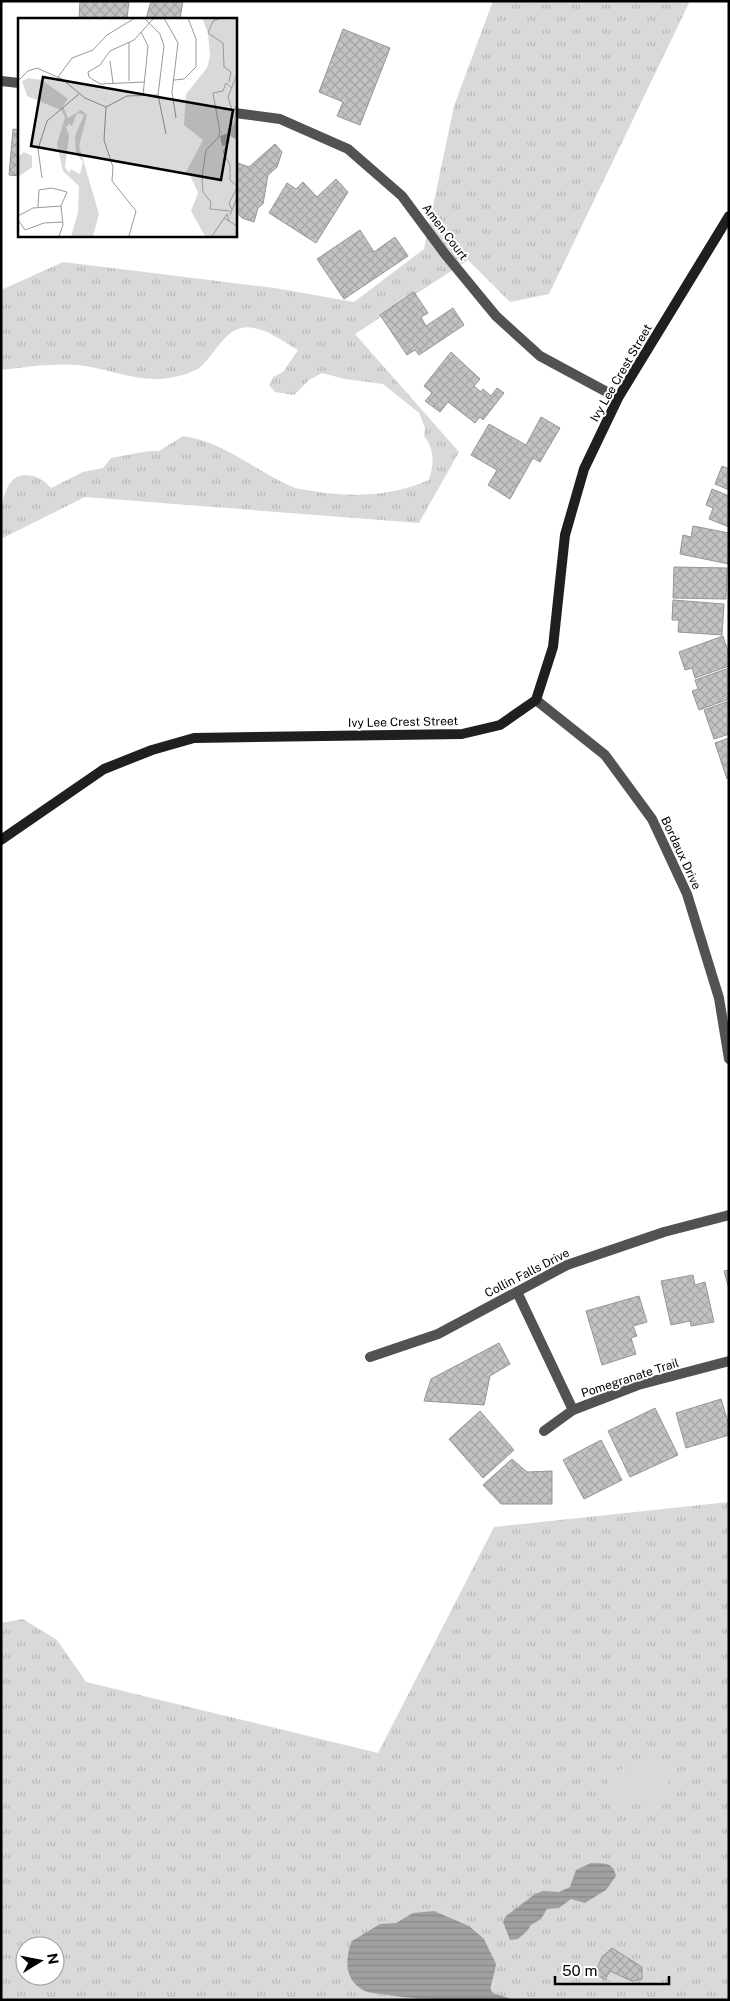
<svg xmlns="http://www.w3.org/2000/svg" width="730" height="2001" font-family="'Public Sans',sans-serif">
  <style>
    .grass { fill: url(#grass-tufts); fill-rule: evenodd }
    .pitch { fill: #d9d9d9 }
    .water { fill: url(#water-rules) }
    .building { fill: url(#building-cross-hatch); stroke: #969696 }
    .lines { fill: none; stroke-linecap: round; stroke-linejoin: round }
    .street { stroke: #525252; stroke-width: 10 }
    .secondary { stroke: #1f1f1f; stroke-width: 10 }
    .labels { text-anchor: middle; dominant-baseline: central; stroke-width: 4; stroke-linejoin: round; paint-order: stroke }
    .street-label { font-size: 12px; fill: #000; stroke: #fff }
    .inset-road { fill: none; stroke: #999; stroke-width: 1 }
    .view { fill: #000; fill-opacity: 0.15; stroke: #000; stroke-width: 2.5 }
    .inset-edge { fill: none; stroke: #000; stroke-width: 2.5 }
  </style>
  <defs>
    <pattern id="grass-tufts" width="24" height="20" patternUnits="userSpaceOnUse" patternTransform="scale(1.25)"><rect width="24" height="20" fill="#d9d9d9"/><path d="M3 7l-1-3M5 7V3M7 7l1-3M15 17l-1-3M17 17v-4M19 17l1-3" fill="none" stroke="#b8b8b8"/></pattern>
    <pattern id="water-rules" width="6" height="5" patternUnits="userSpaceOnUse" patternTransform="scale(1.25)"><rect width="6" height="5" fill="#a0a0a0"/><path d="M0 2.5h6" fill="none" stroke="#888"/></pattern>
    <pattern id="building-cross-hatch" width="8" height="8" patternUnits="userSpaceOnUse" patternTransform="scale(1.25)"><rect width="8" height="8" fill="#c2c2c2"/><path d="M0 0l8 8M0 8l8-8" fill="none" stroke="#a5a5a5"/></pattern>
  </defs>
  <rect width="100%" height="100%" fill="#fff"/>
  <path class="grass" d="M493,1H690L549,294L510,302L468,260L355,334L459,452L419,523L85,497L1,539C1,516 0,476 25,475C36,475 44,480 51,488L83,472L103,468L111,458L149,451H159L183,436C222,441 255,470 290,486C297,489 306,490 313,491C353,498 392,496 429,480C434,464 435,450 424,436L425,428L419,413L383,384L345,379L322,373L309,380L294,395L275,392L269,385L273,377L283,372L298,350C284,342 270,331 254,328C226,322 217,354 199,368C193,372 181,376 174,377C141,385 110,368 77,365C52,363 26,367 1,370V290L63,262L275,288L354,302L424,249L454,106Z
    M729,1502V2000H1V1623L23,1619L57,1640L86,1682L378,1753L494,1527ZM25,1946H55V1976H25Z"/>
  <path class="pitch" d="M664,1759H670L674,1762L675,1771C672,1778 665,1789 658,1794C647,1802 619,1808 609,1797L608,1781L615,1771Z"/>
  <path class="water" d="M591,1863C603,1864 613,1861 616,1876L606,1890L585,1903L571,1899L559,1908L547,1909L541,1919L531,1925L527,1931L518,1939L510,1940L503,1922L506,1916L535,1894L543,1891L559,1892L570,1887L576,1870Z
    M434,1911L469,1926L484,1939L496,1964C491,1995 481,1990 515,2000C471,2000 422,2001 380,1994C375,1993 370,1993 365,1991C345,1982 344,1959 352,1941L380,1924L396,1923L413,1913Z"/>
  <path class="building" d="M80,1H129L127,19H79Z
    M151,1H183L180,19H146Z
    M343,29L390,48L360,125L337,116L343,102L319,92Z
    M13,129L19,130V176L9,175Z
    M275,144L282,152L277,167L268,175L263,204L258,208L254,222L242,218L235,210V162L249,167Z
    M336,179L348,192L316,243L269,213L287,183L296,189L303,182L317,197Z
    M360,230L374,252L395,237L408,256L344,299L317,259Z
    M414,292L428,313L421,317L426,326L453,308L464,325L419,355L415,350L407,355L380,315Z
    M451,352L480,379L474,386L481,392L483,389L491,396L497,388L504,393L483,420L480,417L475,423L448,402L440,412L425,401L432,393L424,386Z
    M541,417L560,428L540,462L533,458L510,499L488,485L497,470L471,455L489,424L526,445Z
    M722,466L729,469V490L715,484Z
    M712,489L729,496V527L709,519L713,508L706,505Z
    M693,526L729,533V564L680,554L683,535L691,537Z
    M674,567L727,568L726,599L673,598Z
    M673,600L724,604L722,635L678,632L679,620H672Z
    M723,636L729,654V666L695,678L692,668L685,670L679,652Z
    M729,668V699L699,710L692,691L698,689L695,680Z
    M729,701V734L714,739L704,710Z
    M729,738V778L727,779L715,743Z
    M729,1270V1289L724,1271Z
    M693,1275L695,1285L705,1282L714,1322L691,1326L690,1321L671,1325L661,1281Z
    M639,1296L647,1322L633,1326L637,1336L631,1338L636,1354L602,1365L586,1311Z
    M499,1343L510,1364L490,1376L484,1405L424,1401L431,1379Z
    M721,1399L729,1425V1435L686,1448L676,1413Z
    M655,1408L678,1455L630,1477L608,1431Z
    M480,1411L514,1450L483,1478L449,1439Z
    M601,1440L622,1480L584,1499L563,1460Z
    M512,1459L527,1472L552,1471V1504H501L483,1485Z
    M612,1948L642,1967V1979L632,1981L610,1971L605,1980L595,1973L602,1957Z"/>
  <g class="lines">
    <path class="street" d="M1,81L19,83
      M235,113L280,119L348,149L402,196L445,254L496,316L540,356L618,398
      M536,700L605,755L652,819L687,894L719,998L729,1059
      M517,1292L573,1410
      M370,1357L438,1334L567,1265L664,1232L729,1215
      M544,1431L573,1410L638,1385L729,1361"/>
    <path class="secondary" d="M1,840L104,769L152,750L194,738L462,734L500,725L536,700L553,647L565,535L584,469L618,398L729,216"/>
  </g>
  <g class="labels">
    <g class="street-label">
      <text transform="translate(445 232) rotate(53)">Amen Court</text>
      <text transform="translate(621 373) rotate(-60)">Ivy Lee Crest Street</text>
      <text transform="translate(403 722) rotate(-1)">Ivy Lee Crest Street</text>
      <text transform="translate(681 853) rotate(65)">Bordaux Drive</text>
      <text transform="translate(527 1273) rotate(-27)">Collin Falls Drive</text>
      <text transform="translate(630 1378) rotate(-18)">Pomegranate Trail</text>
    </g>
  </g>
  <g transform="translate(18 18)">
    <rect width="219" height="219" fill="#fff"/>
    <path d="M184,0H219V218H187L173,193L180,175L172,157L167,156L185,122L166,107L168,76L189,50L192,38L190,15ZM10,60L24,62L50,81L45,88L50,100L63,92L69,97L61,128L81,196L75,218H53L60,195L61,168L45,153L39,126L47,99L43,92L9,78L4,63ZM59,95L66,97L57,118L58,135L65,144L62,156L53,151L51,155L47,149L51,118L48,109L51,106L54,108ZM6,134L14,138V149L0,159V139Z" fill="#d9d9d9" fill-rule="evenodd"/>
    <path d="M219,85V122L212,118L208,127L204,128L202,118L210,115L218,102L216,91Z" fill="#a0a0a0"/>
    <path class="inset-road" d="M126,0L142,16L146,28L140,77L148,116M146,0L160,25L154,74L158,100M203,0L195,3L190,15L205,25L206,49L213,54L211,64M123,14L130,28L125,77M92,43L95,65M219,56L210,79L217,102L210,112L211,123L205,134L212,147V162L219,168M40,59L54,40L75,32L89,17L117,0M156,62L166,61L178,49V21L170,0M0,63L10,53L19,50L44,61L67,80L88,89L86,122L95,149L94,163L118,193L111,218M111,63V24M126,64L82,66L71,59L70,54L82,47L92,33L116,22L136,0M88,89L109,78L140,77M24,160L20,131L29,103L61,76M20,189L21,172L34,170L49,174L43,188L45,207L41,218M214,192L211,185L219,170M212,193L192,191L193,184L185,174L184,159L188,132L200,120L202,114L195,75L205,73L208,65L214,70M212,197L219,180M0,198L15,190L43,188M206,200L219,208M0,202L7,212L26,205L45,204M194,218L209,196L211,203"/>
    <path class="view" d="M25,59L215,92L203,162L13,128Z"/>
    <rect width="219" height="219" class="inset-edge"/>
  </g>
  <rect width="730" height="2001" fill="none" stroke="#000000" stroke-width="5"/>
  <g transform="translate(40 1961) rotate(80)"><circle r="24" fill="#ffffff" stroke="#999999"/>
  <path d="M0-4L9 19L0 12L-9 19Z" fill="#000000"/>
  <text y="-8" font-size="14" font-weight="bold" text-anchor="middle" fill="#000000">N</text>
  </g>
  <path d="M555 1976v8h114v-8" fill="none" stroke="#000000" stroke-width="2.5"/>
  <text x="562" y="1976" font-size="15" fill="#000000" stroke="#ffffff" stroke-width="4" paint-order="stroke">50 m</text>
</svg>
